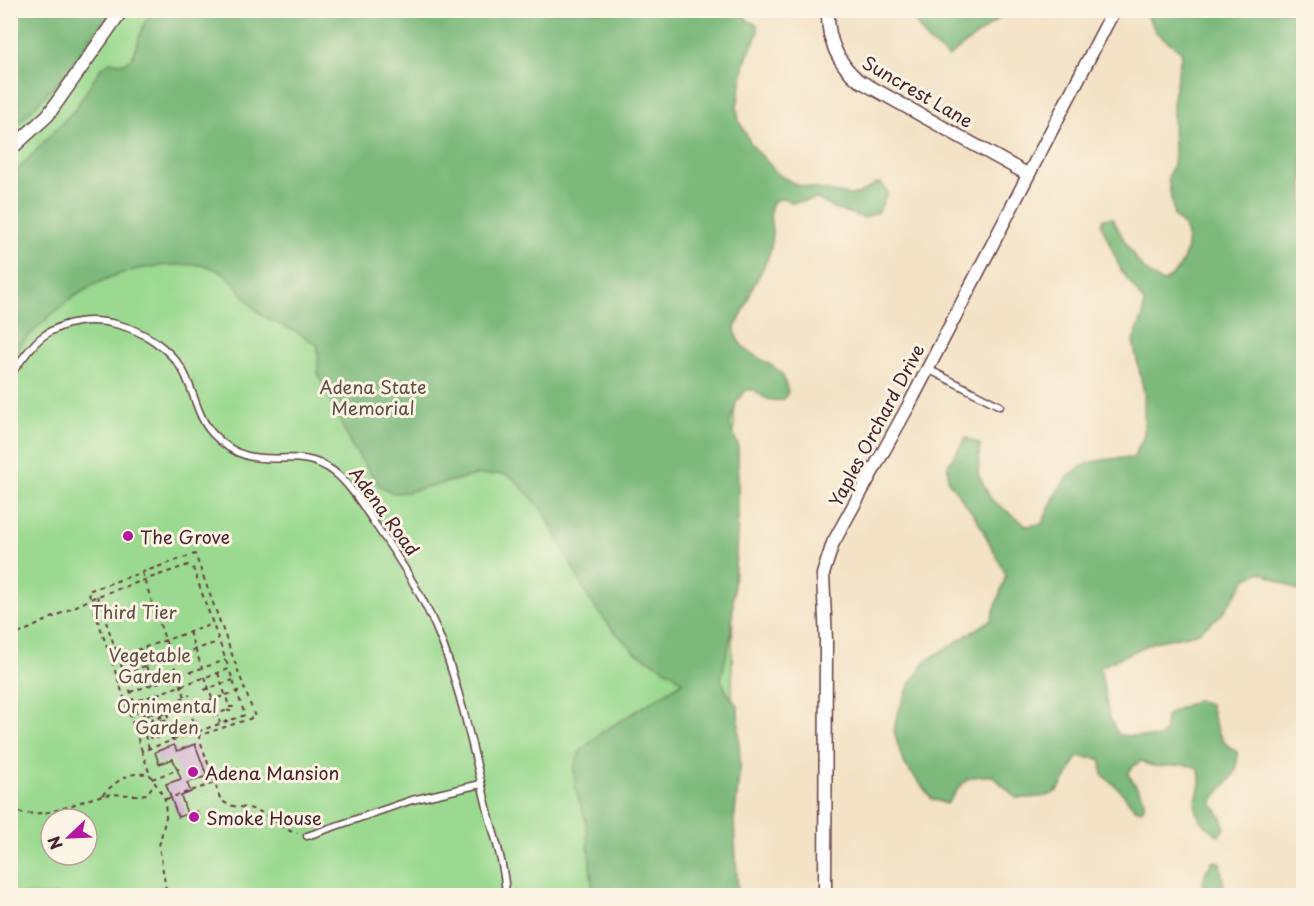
<svg xmlns="http://www.w3.org/2000/svg" width="1314" height="906" font-family="'Playpen Sans',sans-serif">
  <style>
    .green { fill: #9ad98f; stroke: #727c5d; stroke-width: 1.5; fill-rule: evenodd }
    .forest { fill: #7bb97a; stroke: #626c52; stroke-width: 1.5 }
    .building { fill: #c49fcb }
    .lines { fill: none; stroke-linecap: round; stroke-linejoin: round }
    .service-casing { stroke: #633c42; stroke-width: 9 }
    .minor-casing { stroke: #633c42; stroke-width: 15 }
    .path { stroke: #633c42; stroke-width: 2; stroke-dasharray: 4.5 4.5; stroke-linecap: butt }
    .service { stroke: #fff; stroke-width: 6 }
    .minor { stroke: #fff; stroke-width: 12 }
    .poi-dot { fill: #b5179e; stroke: #fcf5e5; stroke-width: 2 }
    .labels { text-anchor: middle; dominant-baseline: central; stroke-width: 6; stroke-linejoin: round; paint-order: stroke }
    .street-label { font-size: 18px; fill: #4a1f2b; stroke: #fcf5e5 }
    .park-label { font-size: 18px; fill: #5e4e44; stroke: #fcf5e5 }
    .poi-label { font-size: 18px; fill: #4a1f2b; stroke: #fcf5e5; text-anchor: start }
  </style>
  <rect width="100%" height="100%" fill="#fcf5e5"/>
  <filter id="ink" filterUnits="userSpaceOnUse"><feTurbulence type="fractalNoise" baseFrequency=".0167" numOctaves="2"/><feDisplacementMap in="SourceGraphic" scale="12" xChannelSelector="R" yChannelSelector="G"/><feConvolveMatrix kernelMatrix="1 2 1 2 8 2 1 2 1" color-interpolation-filters="sRGB"/></filter>
  <filter id="wash" filterUnits="userSpaceOnUse"><feTurbulence type="fractalNoise" baseFrequency=".008" numOctaves="4" result="noise"/><feDisplacementMap in="SourceGraphic" scale="24" xChannelSelector="R" yChannelSelector="G"/><feGaussianBlur stdDeviation="1.35" result="paint"/><feColorMatrix in="noise" values="0 0 0 0 0 0 0 0 0 0 0 0 0 0 0 0 0 1.4 0 .05"/><feComposite in="paint" operator="in"/></filter>
  <g filter="url(#wash)">
    <rect width="100%" height="100%" fill="#f3e2c5"/>
    <path class="green" d="M10,11H738L730,895H11ZM51,819H87V855H51Z"/>
    <path class="forest" d="M11,10L110,11L65,75L11,131Z
      M1150,10L1303,11V593L1261,572L1247,578L1221,615L1197,633L1154,642L1100,667L1109,717L1119,735L1159,738L1165,731L1166,716C1174,709 1187,706 1196,700L1210,704C1215,724 1218,742 1237,752C1241,779 1221,783 1212,803L1223,820L1225,829L1219,836C1174,805 1209,796 1198,768C1176,759 1163,774 1141,761L1133,766L1128,774L1144,798V807L1141,810L1135,809L1118,788L1102,775L1101,759L1078,757C1055,794 1063,798 1016,798L993,776C965,774 962,783 947,804L932,799L903,762L894,731L897,715L909,686L926,661L991,620L1006,575L977,519L948,481V465L966,438L980,444L978,474L991,499L1027,526L1042,524C1065,472 1074,458 1133,458L1144,436V393L1133,341L1143,317L1144,302L1121,270L1101,224L1103,219L1112,218C1125,240 1138,273 1163,282C1180,274 1194,246 1184,227C1183,223 1177,220 1174,217L1168,178L1174,161L1173,98L1182,52L1157,33L1146,15Z
      M153,11H743L747,20L757,25L758,32L745,62L737,107L739,121L751,144L779,175L797,185L849,195L859,194L877,183L882,184L888,193L878,212L865,218L835,209L817,199L792,203L784,198L774,201C766,213 774,229 772,242C770,258 761,271 754,285C747,300 745,313 735,327C734,353 767,358 781,373C785,378 786,386 788,392L783,400C771,402 764,399 755,390H746L737,401L729,424L738,445V519L731,635L721,678L726,691L738,706L740,766L734,822L738,895H593L586,822L575,787L574,768L580,752L599,734L683,682L672,673L635,652L613,630L589,599L543,510L513,478L504,474L477,475L407,492L392,493L379,485L351,445L318,373V346C301,331 280,327 262,315C246,304 238,281 221,272C205,263 190,264 173,265C100,267 58,304 11,354V177L76,108L101,68L110,62L124,63L132,59L144,24Z
      M908,11H1009L948,57L927,40Z
      M1213,861L1220,862L1225,895H1200L1206,871Z"/>
    <g id="blocks">
      <path class="building" d="M195,744L207,776L187,783L191,792L181,796L187,814L178,817L166,784L181,779L173,759L159,764L155,752L174,745L177,751Z
        M197,811L200,820L191,823L188,814Z"/>
    </g>
  </g>
  <g filter="url(#ink)">
    <use href="#blocks" fill-opacity="0" stroke="#633c42" stroke-width="1.5"/>
    <g class="lines">
      <g class="service-casing">
        <path id="service" d="M928,369L1000,406
          M10,375C20,363 30,346 42,337C85,304 154,326 182,369C194,389 196,416 213,434C256,480 292,441 333,471C350,484 363,506 375,524C400,559 426,601 442,642C461,694 473,749 486,803C493,833 505,865 506,896
          M307,836L412,800L481,784"/>
      </g>
      <g class="minor-casing">
        <path id="minor" d="M828,10C827,39 837,62 858,80L1027,174
          M10,150L48,115L122,10
          M825,896L826,641L823,574L833,543L909,405L1114,10"/>
      </g>
      <path class="path" d="M142,573L220,798C229,810 243,805 256,810C272,816 282,831 298,833
        M97,596L134,702
        M189,632L202,668
        M10,638L95,597L188,565L193,568L229,669
        M141,649L152,685
        M119,656L213,624
        M124,673L218,642
        M218,673L229,706
        M205,677L220,723
        M204,690L233,680
        M130,692L226,660
        M156,694L172,740
        M143,698L144,704L139,706L150,727L147,729L151,739L157,737L159,744
        M180,699L190,695
        M229,707H233L232,711H228Z
        M142,711L146,708L144,704L150,702L154,713L151,714
        M160 717a4 4 0 1 1 8 0a4 4 0 1 1-8 0Z
        M213,715L228,710
        M146,716L151,714L155,726
        M188,723L197,720
        M141,724L244,689
        M151,727L158,725L161,736L157,737L155,734
        M149,734H157L156,730L152,733
        M149,748L134,702L229,669L245,715L142,751L150,775
        M142,751L88,591L195,554L255,717L198,736
        M152,779L179,769
        M102,795C117,781 129,770 150,775L165,799L166,817L159,846L167,896
        M166,799L215,783
        M10,810C44,821 69,804 100,796C115,792 131,797 147,794L154,784"/>
      <use href="#service" class="service"/>
      <use href="#minor" class="minor"/>
    </g>
  </g>
  <g class="poi-dot">
    <circle cx="128" cy="536" r="6"/>
    <circle cx="193" cy="772" r="6"/>
    <circle cx="194" cy="817" r="6"/>
  </g>
  <g class="labels">
    <g class="street-label">
      <text transform="translate(918 91) rotate(30)">Suncrest Lane</text>
      <text transform="translate(876 425) rotate(-62)">Yaples Orchard Drive</text>
      <text transform="translate(385 511) rotate(54)">Adena Road</text>
    </g>
    <g class="park-label">
      <text x="373" y="386">Adena State<tspan x="373" dy="21">Memorial</tspan></text>
      <text x="134" y="611">Third Tier</text>
      <text x="150" y="654">Vegetable<tspan x="150" dy="21">Garden</tspan></text>
      <text x="167" y="705">Ornimental<tspan x="167" dy="21">Garden</tspan></text>
    </g>
    <g class="poi-label">
      <text x="140" y="536">The Grove</text>
      <text x="205" y="772">Adena Mansion</text>
      <text x="206" y="817">Smoke House</text>
    </g>
  </g>
  <rect width="1314" height="906" fill="none" stroke="#fcf5e5" stroke-width="36"/>
  <g transform="translate(69 837) rotate(247)"><circle r="28" fill="#fcf5e5" stroke="#b59f9b" stroke-width="1.5"/>
  <path d="M0-4.5L10 22L0 15L-10 22Z" fill="#b5179e"/>
  <text y="-9" font-size="16" font-weight="bold" text-anchor="middle" fill="#4a1f2b">N</text>
  </g>
</svg>
